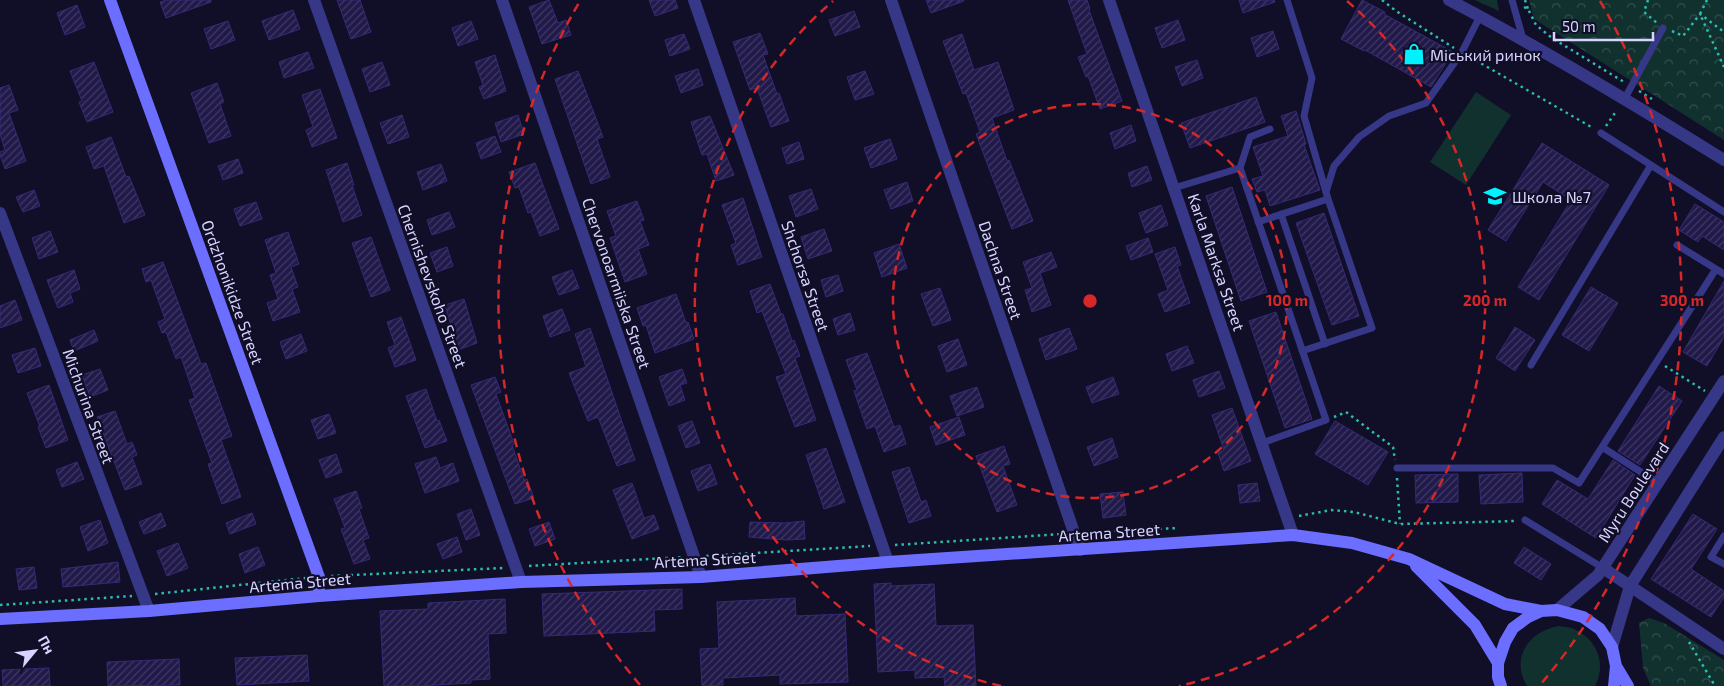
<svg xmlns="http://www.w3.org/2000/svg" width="1724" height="686" font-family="'Exo 2',sans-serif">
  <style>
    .green { fill: #11312f }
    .forest { fill: url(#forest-crowns) }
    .building { fill: url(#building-hatch); stroke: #352a76 }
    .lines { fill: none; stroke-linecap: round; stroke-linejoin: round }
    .path { stroke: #29beae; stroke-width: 2.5; stroke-dasharray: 2.5 4; stroke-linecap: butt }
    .service { stroke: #373788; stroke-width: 7 }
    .minor { stroke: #373788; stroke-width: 12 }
    .tertiary { stroke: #373788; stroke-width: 12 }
    .secondary { stroke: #6b6eff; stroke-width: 12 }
    .ring { fill: none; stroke: #d62828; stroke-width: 2.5; stroke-dasharray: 9 6 }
    .labels { text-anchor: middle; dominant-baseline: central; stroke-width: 4.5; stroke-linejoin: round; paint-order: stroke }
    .poi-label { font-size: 16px; fill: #d7d4ff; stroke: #110e27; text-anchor: start }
    .street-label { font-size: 16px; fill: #d7d4ff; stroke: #110e27 }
    .centre { fill: #d62828; stroke: #110e27; stroke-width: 2.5 }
    .ring-label { font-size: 15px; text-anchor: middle; font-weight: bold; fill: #d62828; stroke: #110e27; stroke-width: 4.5; stroke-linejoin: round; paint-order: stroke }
  </style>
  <defs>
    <pattern id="forest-crowns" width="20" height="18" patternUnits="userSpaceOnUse" patternTransform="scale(1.25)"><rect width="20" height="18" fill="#11312f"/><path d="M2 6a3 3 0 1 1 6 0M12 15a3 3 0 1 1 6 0" fill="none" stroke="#334e4e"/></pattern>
    <pattern id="building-hatch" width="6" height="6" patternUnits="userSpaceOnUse" patternTransform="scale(1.25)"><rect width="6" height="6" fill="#201949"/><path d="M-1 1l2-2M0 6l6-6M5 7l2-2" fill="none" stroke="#403a64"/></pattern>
  </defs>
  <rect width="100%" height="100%" fill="#110e27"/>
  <path class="green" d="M1476,92L1511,115L1466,185L1430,162Z
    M1558,626C1564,627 1570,627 1574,629C1597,639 1607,664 1595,686H1527C1510,657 1529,632 1558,626Z"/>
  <path class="forest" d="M1475,0H1497L1499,11Z
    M1529,0H1724V140L1534,19Z
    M1649,618L1664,623L1724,660V686H1651L1643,668L1639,623Z"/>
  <path class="building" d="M167,0H211V2L166,18L160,2Z
    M337,0H360L371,32L351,39Z
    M549,0L558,23L566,20L571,35L542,44L529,7Z
    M649,0H675L678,8L655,16Z
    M926,0H963L964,1L931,13Z
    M1068,0H1087L1090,9L1089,10L1122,101L1100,109L1088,76L1086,77L1078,57L1087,54Z
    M1239,0H1274L1275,2L1243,13Z
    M1362,0L1385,12L1384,14L1453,52L1431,87L1365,50L1364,51L1341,39Z
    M77,5L85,27L65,35L57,13Z
    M293,10L300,29L269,40L262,21Z
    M854,11L860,27L835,36L829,20Z
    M1178,20L1185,40L1162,48L1155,28Z
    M228,21L235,40L211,49L204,29Z
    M471,21L478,39L458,46L452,28Z
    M1273,31L1279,49L1257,57L1251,38Z
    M760,33L768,54L763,55L777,94L779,93L789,121L771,127L757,88L750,90L733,42Z
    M684,34L690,49L670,56L665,40Z
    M962,34L974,70L998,62L1014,110L992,118L1007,161L1009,160L1033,221L1012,229L976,134L980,132L966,93L963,94L943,41Z
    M308,52L314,68L284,78L279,62Z
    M495,55L506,91L484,99L479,87L483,85L475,62Z
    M1197,60L1203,78L1182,86L1175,67Z
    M94,62L113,112L87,122L79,102L82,101L70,71Z
    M382,62L390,85L370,92L362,69Z
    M698,69L703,85L681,93L675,76Z
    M578,71L603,137L597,139L610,177L591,184L555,79Z
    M865,71L874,94L855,100L847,77Z
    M217,83L224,102L220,104L231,136L209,143L191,93Z
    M9,85L18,110L9,113L26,161L5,169L0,155V152L5,150L0,134V88Z
    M320,89L337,138L312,147L306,130L313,127L302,95Z
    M1256,97L1265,122L1190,148L1181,123Z
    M1296,111L1306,144L1304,145L1320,190L1270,206L1265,190L1257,192L1252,179L1263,176L1253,147L1288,136L1281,116Z
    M402,115L409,137L388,144L380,123Z
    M518,115L524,134L501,142L495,123Z
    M710,116L734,175L716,181L707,154L702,155L691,122Z
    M1131,125L1136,141L1115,149L1110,133Z
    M495,136L501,152L481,159L476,143Z
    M111,137L126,177L129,176L145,215L124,223L104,166L94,169L86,147Z
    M890,139L897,159L871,168L864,148Z
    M799,142L804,159L787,164L782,148Z
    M1542,143L1609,185L1539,300L1518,287L1571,200L1543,182L1506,241L1488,230Z
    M238,159L243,173L223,180L218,166Z
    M347,163L354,185H352L362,215L343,222L326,170Z
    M535,163L559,229L540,236L531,212L528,213L519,187L515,188L509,172Z
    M441,164L447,181L423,190L417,172Z
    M1147,166L1152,180L1132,187L1128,173Z
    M907,182L913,201L891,209L884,190Z
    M1232,187L1267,292L1241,301L1206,196Z
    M811,189L818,209L796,217L789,196Z
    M34,190L40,206L23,212L16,197Z
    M743,198L762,257L738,265L731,245L736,243L722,205Z
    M637,201L644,220L640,221L649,245L638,249L647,274L625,282L610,238L616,236L607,211Z
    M256,202L262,219L240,226L234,209Z
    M1695,204L1724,222V250L1702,236L1698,242L1679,230Z
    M1161,205L1168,225L1146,233L1139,213Z
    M449,212L455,227L432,235L427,220Z
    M1324,213L1359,316L1332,325L1296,223Z
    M824,229L832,251L808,259L801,237Z
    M50,231L58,252L39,259L32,238Z
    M288,232L299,264L291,267L298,287L292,289L300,312L273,321L267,303L278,299L270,275L276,273L265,240Z
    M371,237L390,290L371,297L352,243Z
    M1148,238L1153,252L1131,260L1126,246Z
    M899,244L907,268L882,277L874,253Z
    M447,247L453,266L437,272L430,253Z
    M1175,247L1181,265L1177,266L1190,303L1165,312L1158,294L1168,290L1155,254Z
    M1051,252L1057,267L1040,273L1051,305L1032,312L1025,290L1032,288L1023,262Z
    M163,262L201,364L206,363L232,436L221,440L241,497L222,504L208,464L212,463L189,400L195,398L181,357L176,359L166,332L162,333L158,322L165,319L151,280L146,282L142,269Z
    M74,270L80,289L70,293L73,302L58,308L47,280Z
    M572,270L579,288L559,295L552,277Z
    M838,275L843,291L826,297L821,280Z
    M1724,281V337L1707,366L1683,352Z
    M770,284L781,314H783L792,341L794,340L800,356L795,358L816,420L795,427L776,377L786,374L762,311L757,313L750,291Z
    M1591,287L1618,303L1589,351L1562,335Z
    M940,288L951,320L933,326L921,294Z
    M676,294L686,323L688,322L694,339L655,353L646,325L643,326L637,308Z
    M464,299L477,343L458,350L445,305Z
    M15,300L22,320L0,328V306Z
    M562,309L570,330L550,337L543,316Z
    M1276,312L1312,419L1285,428L1249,321Z
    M850,313L855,330L838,335L833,319Z
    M401,317L416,360L395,367L388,348L395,345L387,322Z
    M1515,327L1535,340L1515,371L1496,358Z
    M590,328L635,460L617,466L598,417L588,421L569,373L586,367L575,334Z
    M1069,328L1077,349L1046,360L1039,339Z
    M94,330L98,341L74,351L70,340Z
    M301,334L307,351L286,359L280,342Z
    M958,339L967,365L947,372L938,346Z
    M1187,346L1194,363L1172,371L1166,354Z
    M35,348L41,366L18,373L12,355Z
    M867,353L894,427L900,425L906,444L884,452L875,426L867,429L854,391L857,390L846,360Z
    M100,369L108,390L90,397L82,375Z
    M682,369L687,383L680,385L685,400L669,406L659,377Z
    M1219,371L1225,388L1199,397L1193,380Z
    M495,377L501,392L496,394L514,444L512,445L524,480L527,479L534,498L515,504L471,385Z
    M1113,377L1119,394L1092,403L1086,387Z
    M49,385L68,440L46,448L38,427H40L27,393Z
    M1659,386L1682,401L1640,465L1618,451Z
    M977,387L984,407L957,416L950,396Z
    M426,389L437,421L439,420L447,441L425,448L406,396Z
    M1232,408L1251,461L1224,471L1218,453L1224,450L1212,415Z
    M115,411L127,444L132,442L137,455L132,457L142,484L125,490L97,417Z
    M329,414L336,433L318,439L311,420Z
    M959,417L965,435L936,445L930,427Z
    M692,421L700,443L686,448L678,426Z
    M1335,421L1388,452L1368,485L1315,454Z
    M1112,438L1118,457L1094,466L1087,447Z
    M1004,446L1010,464L1003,466L1017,505L997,512L976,456Z
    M826,448L845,502L824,509L806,455Z
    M336,454L342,472L326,478L319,460Z
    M436,457L440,468L453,463L459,481L425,493L415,464Z
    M1613,460L1635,475L1596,538L1542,504L1557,480L1588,499Z
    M77,462L84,479L62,487L56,470Z
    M710,464L717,484L698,491L691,471Z
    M909,467L921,502L926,500L931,516L909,523L892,472Z
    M1522,473L1523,502L1481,504L1479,475Z
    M1458,474V502L1416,503L1415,475Z
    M632,483L644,518L654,515L659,529L632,539L613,490Z
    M1257,483L1260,501L1240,503L1238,485Z
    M356,491L362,508L359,509L369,538L363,540L370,559L354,564L341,529L345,528L334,499Z
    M1123,492L1126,515L1103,518L1100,494Z
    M471,509L480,535L466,540L457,514Z
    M161,513L166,526L144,534L139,522Z
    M252,513L256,524L230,534L226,523Z
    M1693,514L1717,529L1691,569L1724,591V597L1711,617L1651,579Z
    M100,520L108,543L88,551L80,527Z
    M804,521L805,539L786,540L749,537L750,522L785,523Z
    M549,522L555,539L535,546L529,529Z
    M457,537L462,552L443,559L437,544Z
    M178,543L188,568L167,576L157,551Z
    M258,547L265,565L245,573L239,554Z
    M1524,547L1551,564L1541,580L1514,563Z
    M118,562L120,582L63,587L61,569Z
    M34,567L37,588L19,590L16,569Z
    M891,583V586L934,584L936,626L973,625L976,686H945L944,677L915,678V670L878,672L874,584Z
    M682,589V609L654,610L655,631L544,636L542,594Z
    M795,598L796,616L845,614L848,682L780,684V675L723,678V685L702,686L700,649L719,648L717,602Z
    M505,599L506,633L488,634L490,679L471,680V683L419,686H384L380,611L428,609V603Z
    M307,655L309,681L237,685L235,658Z
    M179,659L180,685L108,686L107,662Z
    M49,668L50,686H3L2,670Z"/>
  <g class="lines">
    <path class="path" d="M1382,0L1396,11L1454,48
      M1525,0L1528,9
      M1648,0L1644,12L1657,23
      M1707,0L1700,14L1724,67
      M1524,7L1528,9L1536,25L1552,38L1624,82
      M1672,31L1683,36L1700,14L1724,32
      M1470,57L1593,128
      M1639,91L1652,99
      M1606,126L1617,110
      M1665,366L1705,391
      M1334,417L1346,412L1393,447L1395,460
      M1397,478L1400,524
      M1299,516L1331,510L1354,512L1400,524L1516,521
      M1088,532L1179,528
      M895,545L1062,534
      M706,556L870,546
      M529,566L683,557
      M331,576L503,568
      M155,594L306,578
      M0,605L132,596
      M1689,642L1715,686"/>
    <path class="service" d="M1287,0L1312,78L1304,116L1328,199L1372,328L1302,351
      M1512,0L1523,39
      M1625,98L1663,28
      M1601,133L1724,212
      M1240,168L1250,137L1270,129
      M1174,188L1240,168L1326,420L1262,443
      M1326,192L1334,166L1359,137L1389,116L1426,103L1462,52L1480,16
      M1281,214L1325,344
      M1258,222L1328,199
      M1677,245L1716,269
      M1531,365L1651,165
      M1602,447L1658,483
      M1397,468H1553L1579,483L1716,269L1724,274
      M1525,520L1603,568
      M1724,536L1711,557L1724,564"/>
    <path class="minor" d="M314,0L521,582
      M502,0L701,577
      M694,0L888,562
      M891,0L1080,550
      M1109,0L1293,535
      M0,213L149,611
      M1630,586L1724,649"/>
    <path class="tertiary" d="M1449,0C1543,49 1634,104 1724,160
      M1603,568L1630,586
      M1557,610L1598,575L1724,381
      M1612,647L1630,586L1724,437"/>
    <path class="secondary" d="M110,0L319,577V596
      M1416,566L1475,625L1498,663
      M0,619L149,611L319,596L521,582L701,577L888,562L1293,535L1352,543L1409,559L1505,604L1541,611
      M1501,686L1498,677V663L1505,642L1513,628L1528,617L1541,611L1557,610L1583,617L1600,629L1612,647L1616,666L1628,686
      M1614,686L1616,666"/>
  </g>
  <g class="ring">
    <circle cx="1090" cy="301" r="197"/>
    <path d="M1001 686A395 395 0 0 1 833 1M1347 1A395 395 0 0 1 1179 686"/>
    <path d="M640 685A592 592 0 0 1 580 1M1600 1A592 592 0 0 1 1540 685"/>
  </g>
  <defs>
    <g id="shop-bare" transform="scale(1.725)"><path d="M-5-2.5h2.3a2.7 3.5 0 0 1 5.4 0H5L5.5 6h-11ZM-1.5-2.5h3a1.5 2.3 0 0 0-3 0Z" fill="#00f2ff" stroke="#110e27" stroke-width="2.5" paint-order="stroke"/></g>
    <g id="school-bare" transform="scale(1.725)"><path d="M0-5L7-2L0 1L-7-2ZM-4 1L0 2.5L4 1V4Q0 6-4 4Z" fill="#00f2ff" stroke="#110e27" stroke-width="2.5" paint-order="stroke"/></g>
  </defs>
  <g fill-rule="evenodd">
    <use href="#shop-bare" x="1414" y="54"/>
    <use href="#school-bare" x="1495" y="196"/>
  </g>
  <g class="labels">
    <g class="poi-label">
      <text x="1430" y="54">Міський ринок</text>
      <text x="1512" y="196">Школа №7</text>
    </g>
    <g class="street-label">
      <text transform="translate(1217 262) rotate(71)">Karla Marksa Street</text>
      <text transform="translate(1001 270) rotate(71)">Dachna Street</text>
      <text transform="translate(806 276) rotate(71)">Shchorsa Street</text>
      <text transform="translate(617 283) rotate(71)">Chervonoarmiiska Street</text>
      <text transform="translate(433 286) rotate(70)">Chernishevskoho Street</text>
      <text transform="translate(233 292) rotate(70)">Ordzhonikidze Street</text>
      <text transform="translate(89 406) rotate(70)">Michurina Street</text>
      <text transform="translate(1633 492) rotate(-57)">Myru Boulevard</text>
      <text transform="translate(1109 532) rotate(-4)">Artema Street</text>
      <text transform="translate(705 559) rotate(-3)">Artema Street</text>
      <text transform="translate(300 582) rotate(-5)">Artema Street</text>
    </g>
  </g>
  <circle cx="1090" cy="301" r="8" class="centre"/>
  <g class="ring-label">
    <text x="1287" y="306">100 m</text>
    <text x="1485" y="306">200 m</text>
    <text x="1682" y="306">300 m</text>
  </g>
  <g transform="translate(35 651) rotate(61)" stroke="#110e27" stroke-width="4" paint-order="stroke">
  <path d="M0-4L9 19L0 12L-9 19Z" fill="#d7d4ff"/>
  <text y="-8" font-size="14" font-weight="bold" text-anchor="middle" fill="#d7d4ff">Пн</text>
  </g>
  <path d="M1554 32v8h99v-8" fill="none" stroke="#d7d4ff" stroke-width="2.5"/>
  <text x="1562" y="32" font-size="15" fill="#d7d4ff" stroke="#110e27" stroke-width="4" paint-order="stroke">50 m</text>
</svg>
